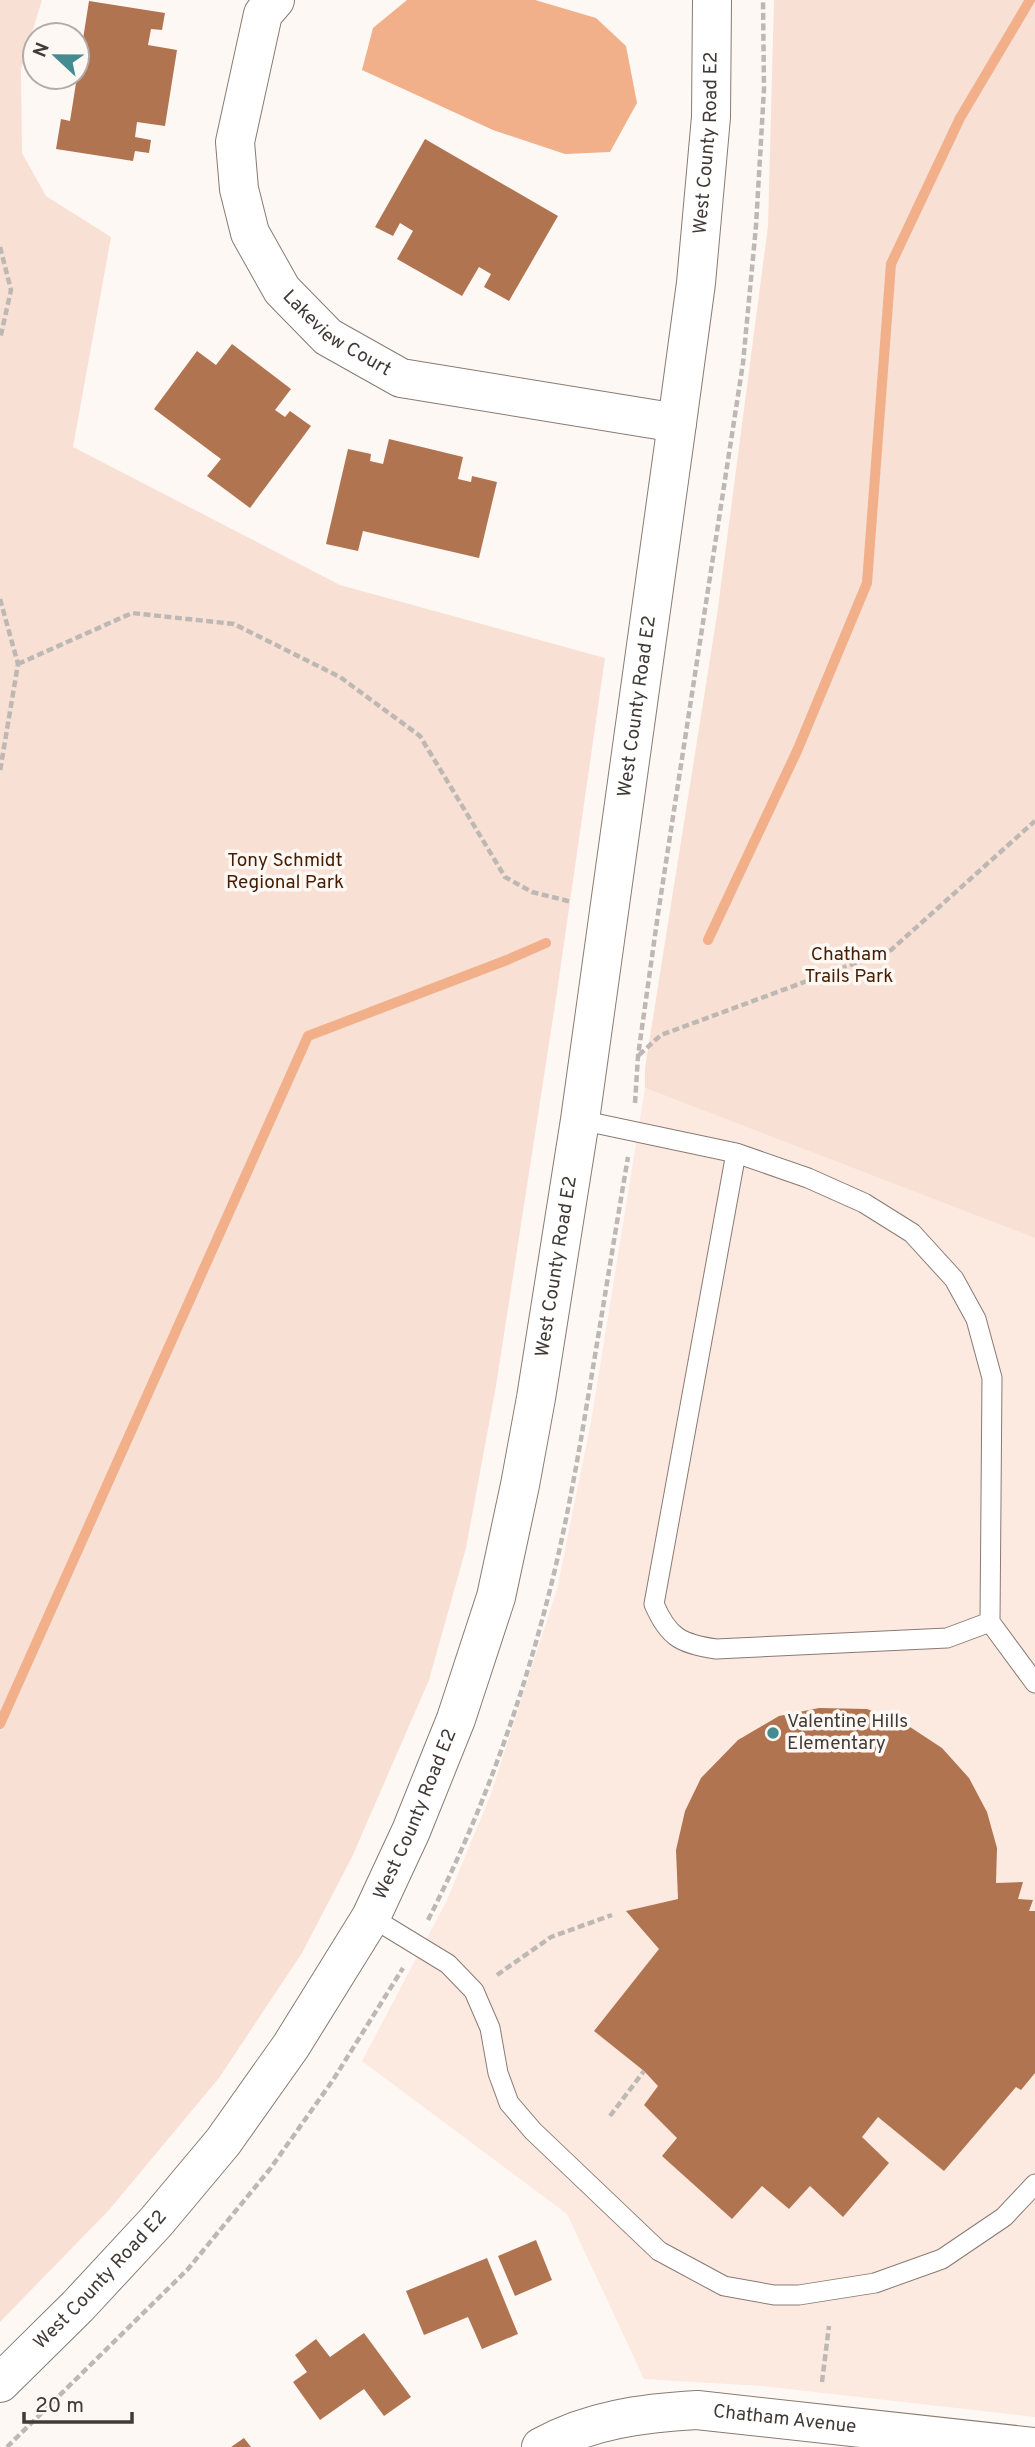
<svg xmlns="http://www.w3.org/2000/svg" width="1035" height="2447" font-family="Overpass,sans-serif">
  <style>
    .built { fill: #fce9e0 }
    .green { fill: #f8e0d4 }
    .water { fill: #f1af8a }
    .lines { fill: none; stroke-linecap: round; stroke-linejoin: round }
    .stream { stroke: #f1af8a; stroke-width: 10 }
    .building { fill: #b17451 }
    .lane-casing { stroke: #887b73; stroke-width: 21 }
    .street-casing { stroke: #887b73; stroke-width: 40 }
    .secondary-casing { stroke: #887b73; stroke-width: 40 }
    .path { stroke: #beb8b5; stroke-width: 4.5; stroke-dasharray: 7 3.5; stroke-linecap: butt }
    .lane { stroke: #fff; stroke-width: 19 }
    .street { stroke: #fff; stroke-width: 38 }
    .secondary { stroke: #fff; stroke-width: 38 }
    .poi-dot { fill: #448c8f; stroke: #fef8f5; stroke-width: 2.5 }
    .labels { text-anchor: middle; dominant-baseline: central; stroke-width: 7; stroke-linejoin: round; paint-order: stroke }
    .street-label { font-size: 19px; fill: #413b38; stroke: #fef8f5 }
    .park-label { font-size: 19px; fill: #461d02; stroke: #fef8f5 }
    .poi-label { font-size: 19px; fill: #413b38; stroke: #fef8f5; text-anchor: start }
  </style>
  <rect width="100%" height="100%" fill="#fef8f5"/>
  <path class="built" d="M645,1088L1035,1238V2417L761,2386L644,2379L567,2214L362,2061L447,1900L491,1794L557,1589L591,1422Z"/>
  <path class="green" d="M0,0H42L21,69L22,153L46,196L111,237L73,447L340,585L605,658L557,992L496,1386L466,1548L429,1680L352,1857L302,1953L219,2078L109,2210L0,2322Z
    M774,0H1035V1238L645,1088V1068L717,615L768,226Z"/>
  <path class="water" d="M407,0H535L596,18L626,46L637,103L610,152L565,154L493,130L362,70L373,28Z"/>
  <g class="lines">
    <path class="stream" d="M708,940L797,751L867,583L891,264L960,118L1030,0
      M0,1724L308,1036L507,960L546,943"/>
  </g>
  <path class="building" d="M89,1L165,13L162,30L151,29L148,45L177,50L165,126L137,122L135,137L151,140L149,153L135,151L133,161L56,149L61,119L70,121Z
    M425,139L558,216L509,301L484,287L491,274L479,267L462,296L397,259L413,231L400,223L393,236L375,227Z
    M232,344L291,389L275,410L285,417L290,411L311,426L250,508L207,476L221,459L154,409L197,351L216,365Z
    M389,439L463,457L458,479L471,482L472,476L497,482L479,558L363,531L358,551L326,544L348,449L371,454L370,461L383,464Z
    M819,1708L867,1709L907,1725L942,1748L969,1778L987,1812L997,1848L996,1883L1023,1882L1018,1899L1033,1900L1029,1911H1035V2073L1021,2090L1016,2087L944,2171L878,2117L862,2137L889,2163L843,2217L810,2186L789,2209L762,2186L732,2219L662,2156L677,2138L644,2105L658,2086L644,2071L594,2031L659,1949L626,1911L678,1899L676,1850L685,1811L701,1778L738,1740L779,1716Z
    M536,2240L552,2280L515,2296L498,2256Z
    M487,2258L518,2334L482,2349L468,2317L424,2335L406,2291Z
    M364,2333L411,2397L384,2416L364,2389L320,2420L293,2382L307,2372L295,2355L316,2339L330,2357Z
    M244,2438L251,2447H231Z"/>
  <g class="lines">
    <g class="lane-casing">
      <path id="lane" d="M580,1120L736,1153L808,1178L864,1203L912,1233L954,1279L976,1319L992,1378L990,1622L1035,1683
        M736,1153L654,1604C668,1637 681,1644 716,1649L947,1638L990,1622
        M371,1917L448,1964L474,1991L490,2028L498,2073L509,2103L533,2131L659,2251L724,2286L774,2295H799L875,2283L942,2259L1004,2217L1035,2184"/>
    </g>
    <g class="street-casing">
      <g id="street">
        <path id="s1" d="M275,0L263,14L235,142L239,189L250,233L282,290L328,337L401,378L677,423"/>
        <path id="s2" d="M541,2447C589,2420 643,2413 697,2410L1034,2447"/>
      </g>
    </g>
    <g class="secondary-casing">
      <g id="secondary">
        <path id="s3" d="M0,2383L78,2306L156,2222L223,2142L291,2046L371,1917L411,1831L456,1719L496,1597L520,1485L536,1398L580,1120L677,423L696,283L711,117L712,0"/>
      </g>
    </g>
    <path class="path" d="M0,247L11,290L0,339
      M0,599L18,664L0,771
      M18,664L132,613L234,624L340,677L420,736L505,877L532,892L572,902
      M639,1055L661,1035L891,950L1035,821
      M635,1103L638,1056L658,914L743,363L756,226L764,89L763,0
      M428,1920C478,1822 517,1716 545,1609C560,1553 571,1496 581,1439C597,1345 612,1251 628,1157
      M497,1975L551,1937L612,1915
      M610,2116L644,2071
      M822,2382L829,2326
      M7,2447L188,2269L270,2169L333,2080L403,1968"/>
    <use href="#lane" class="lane"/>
    <use href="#street" class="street"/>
    <use href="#secondary" class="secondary"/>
  </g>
  <circle class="poi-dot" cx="773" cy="1733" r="7"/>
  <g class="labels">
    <g class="street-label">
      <text stroke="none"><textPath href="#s3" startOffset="2412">West County Road E2</textPath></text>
      <text stroke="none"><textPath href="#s1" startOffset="378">Lakeview Court</textPath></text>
      <text stroke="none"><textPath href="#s3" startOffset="1844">West County Road E2</textPath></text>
      <text stroke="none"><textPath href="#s3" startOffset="1278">West County Road E2</textPath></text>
      <text stroke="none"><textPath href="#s3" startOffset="710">West County Road E2</textPath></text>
      <text stroke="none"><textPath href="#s3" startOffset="144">West County Road E2</textPath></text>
      <text stroke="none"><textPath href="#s2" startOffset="250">Chatham Avenue</textPath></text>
    </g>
    <g class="park-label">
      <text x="285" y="861">Tony Schmidt<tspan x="285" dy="22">Regional Park</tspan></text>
      <text x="849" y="955">Chatham<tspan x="849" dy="22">Trails Park</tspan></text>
    </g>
    <g class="poi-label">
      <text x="787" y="1722">Valentine Hills<tspan x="787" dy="22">Elementary</tspan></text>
    </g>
  </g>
  <g transform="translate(56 56) rotate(292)"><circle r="33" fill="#fef8f5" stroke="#b2aca9" stroke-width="2"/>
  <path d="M0-5L12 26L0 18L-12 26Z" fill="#448c8f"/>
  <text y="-10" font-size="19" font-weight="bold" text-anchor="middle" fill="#413b38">N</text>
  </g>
  <path d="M24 2412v10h108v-10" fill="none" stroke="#413b38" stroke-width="3.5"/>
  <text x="35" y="2412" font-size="21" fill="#413b38" stroke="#fef8f5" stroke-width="5" paint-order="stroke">20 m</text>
</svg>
